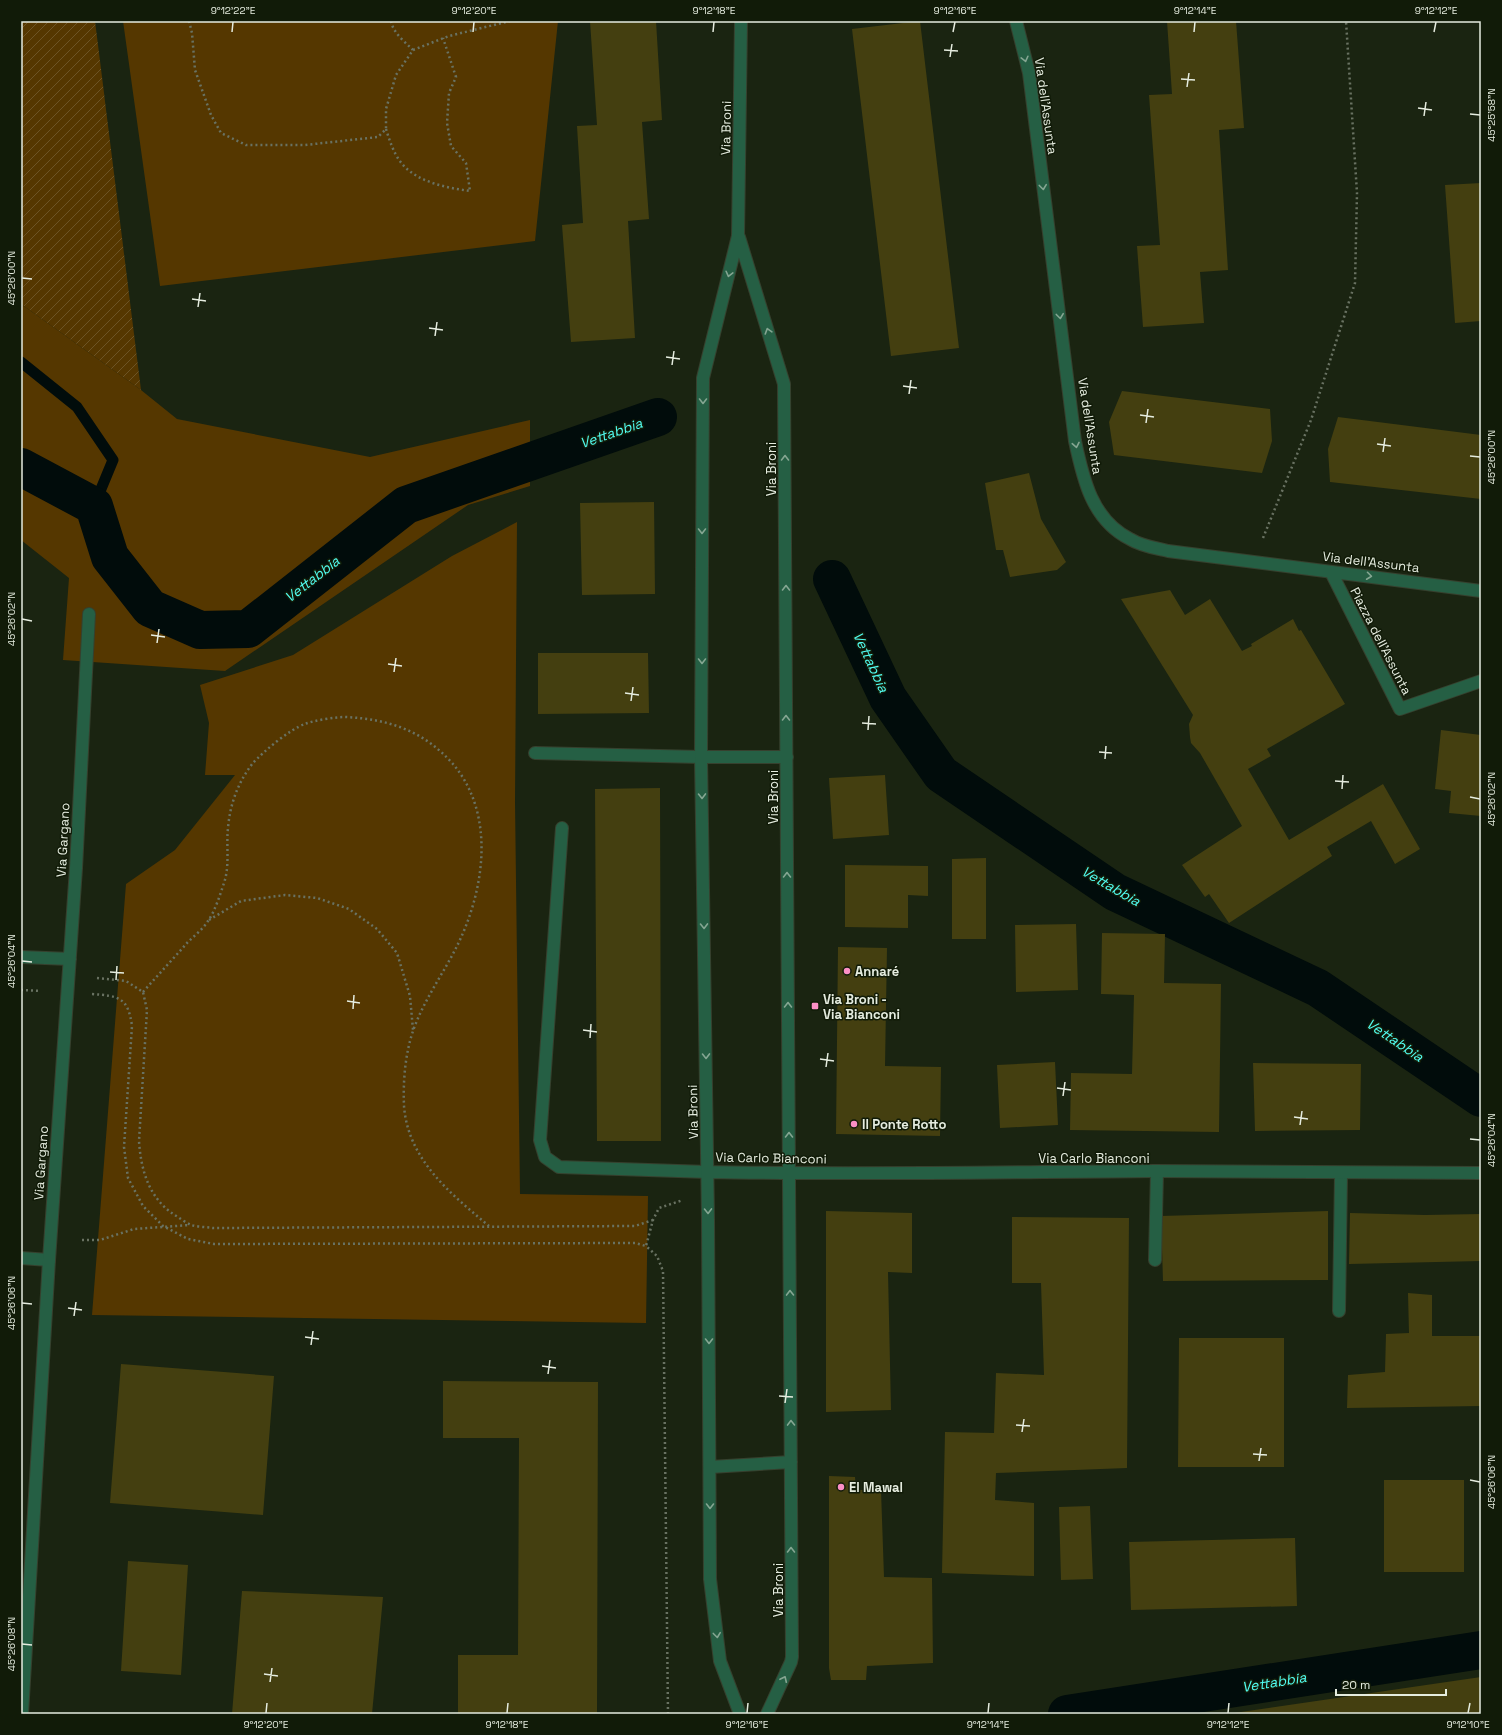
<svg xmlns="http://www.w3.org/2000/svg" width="1502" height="1735" font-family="'Space Grotesk',sans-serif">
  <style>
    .green { fill: #553700 }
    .garden { fill: url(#garden-furrows) }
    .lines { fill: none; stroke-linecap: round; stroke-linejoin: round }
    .stream { stroke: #010c0b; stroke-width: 11 }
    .canal { stroke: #010c0b; stroke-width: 38 }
    .building { fill: #443f10 }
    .lane-casing { stroke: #36402e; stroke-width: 14 }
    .street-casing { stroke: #36402e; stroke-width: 14 }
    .path { stroke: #697262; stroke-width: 2.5; stroke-dasharray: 2 3; stroke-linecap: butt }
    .lane { stroke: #255f44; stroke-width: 12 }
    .street { stroke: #255f44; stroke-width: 12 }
    .oneway { stroke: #85a692 }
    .ticks { fill: none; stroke: #e5ecdf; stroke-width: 1.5 }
    .poi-dot { fill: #fb8fc5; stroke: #111b08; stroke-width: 1.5 }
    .labels { text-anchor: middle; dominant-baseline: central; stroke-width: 3; stroke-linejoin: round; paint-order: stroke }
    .street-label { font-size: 13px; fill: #e5ecdf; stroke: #111b08 }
    .poi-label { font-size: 13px; font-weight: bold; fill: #e5ecdf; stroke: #111b08; text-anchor: start }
    .water-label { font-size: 14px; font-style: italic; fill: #51fdf2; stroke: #111b08 }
    .neatline { fill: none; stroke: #e5ecdf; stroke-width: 1.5 }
    .ticks-label { font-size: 10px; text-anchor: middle; fill: #e5ecdf }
  </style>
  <defs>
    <pattern id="garden-furrows" width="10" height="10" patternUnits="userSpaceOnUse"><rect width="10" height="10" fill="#553700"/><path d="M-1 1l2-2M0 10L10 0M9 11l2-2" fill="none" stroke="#6d5425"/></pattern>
  </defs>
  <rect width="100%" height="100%" fill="#1a2411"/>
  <path class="green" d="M123,21H558L535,241L160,286Z
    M21,304L141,390L177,419L370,457L530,420V486L468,505L225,671L63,660L69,578L21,540Z
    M517,522L515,802L520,1194L648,1196L646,1323L92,1315L126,884L175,850L235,775H205L209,723L200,685L293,655L452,556Z"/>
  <path class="garden" d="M21,21H95L141,390L21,304Z"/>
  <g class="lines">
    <path class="stream" d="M21,362L77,407L113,460L94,506"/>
    <path class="canal" d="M21,467L94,506L110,557L150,608L200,630L248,629L406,505L658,417
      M832,579L888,698L941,774L1115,892L1318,988L1481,1098
      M1067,1714L1481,1650"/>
  </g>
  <path class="building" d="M590,21H656L662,120L642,122L649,219L628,221L635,338L571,342L562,225L583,223L577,126L597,125Z
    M920,21L959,348L891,356L852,29Z
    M1167,21H1236L1244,128L1219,130L1228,270L1200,272L1204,323L1143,327L1137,246L1160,245L1149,95L1172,94Z
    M1481,183V321L1455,323L1445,185Z
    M1122,391L1270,409L1272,441L1262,473L1114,455L1109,422Z
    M1338,417L1481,435V499L1330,482L1328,449Z
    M1029,473L1041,519L1066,562L1057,570L1010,577L1003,550H996L985,483Z
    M654,502L655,594L582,595L580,503Z
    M1170,590L1185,615L1210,599L1242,651L1252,646L1251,644L1293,619L1299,631L1301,630L1345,704L1267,749L1271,756L1248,769L1289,840L1383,784L1420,849L1395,864L1371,821L1327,847L1332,856L1229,923L1209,894L1205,897L1182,865L1242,826L1200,753L1191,743L1190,737L1189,724L1193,715L1121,599Z
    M538,653H648L649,713L538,714Z
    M1441,730L1481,735V816L1449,813L1451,791L1435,789Z
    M885,775L889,835L833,839L829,778Z
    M660,788L661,1141H597L595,789Z
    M986,858V939H952V859Z
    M845,865L928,866V896L908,895V928L845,927Z
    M1076,924L1078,990L1016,992L1015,925Z
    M1102,933L1165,934L1164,983L1221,984L1219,1132L1070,1130L1071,1073L1132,1074L1134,995L1101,994Z
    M838,947L887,948L885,1066L941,1067L940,1136L836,1134Z
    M1055,1062L1058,1125L1000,1128L997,1065Z
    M1253,1063L1361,1064L1360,1130L1255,1131Z
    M826,1211L912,1213V1273L888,1272L891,1410L826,1412Z
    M1328,1211V1280L1163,1281L1161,1216Z
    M1350,1213L1425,1215L1481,1214V1261L1349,1264Z
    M1012,1217L1129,1218L1127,1468L996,1473L995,1500L1034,1503V1576L942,1573L945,1432L994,1433L996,1373L1044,1375L1041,1283H1012Z
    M1408,1293L1432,1295V1336H1481V1406L1347,1408L1348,1375L1385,1372L1386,1334L1409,1333Z
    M1179,1338H1284V1467H1178Z
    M121,1364L274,1376L263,1515L110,1503Z
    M443,1381L598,1382L597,1714H458V1655H518L519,1438H443Z
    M829,1476L855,1477L856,1490H881L884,1577L932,1578L933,1663L867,1666L866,1680H831L829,1668Z
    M1384,1480H1464V1572H1384Z
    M1090,1506L1093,1579L1061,1580L1059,1507Z
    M1295,1538L1297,1606L1131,1610L1129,1542Z
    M128,1561L188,1565L181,1675L121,1671Z
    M242,1591L383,1597L372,1714H232Z
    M1481,1677V1714H1234V1713Z"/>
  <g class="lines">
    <g class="lane-casing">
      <path id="lane" d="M535,753L701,757
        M562,828L540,1140L545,1157L559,1167L708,1172
        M21,1258L49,1260
        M1155,1260L1157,1171
        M1339,1311L1341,1174"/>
    </g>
    <g class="street-casing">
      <path id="street" d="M1016,21L1029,73L1075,441C1083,479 1092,520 1130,539C1141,546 1155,548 1168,551L1481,591
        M739,237L784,384L792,1657L791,1662L767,1714
        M1331,572L1400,709L1481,681
        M701,757H787
        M21,957L70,959
        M708,1172C857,1175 1006,1172 1155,1171C1263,1171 1372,1173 1481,1173
        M710,1467L791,1462
        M22,1714L49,1260L76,868L89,614
        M740,1714L720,1661L710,1579L708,1219L701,757L703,378L738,236L741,21"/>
    </g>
    <path class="path" d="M189,21L192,33L195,70L211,115L221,133L246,145H305L378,137L386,129V109L396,75L413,50L449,36L510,21
      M391,21C393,33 405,42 413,50
      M386,129C390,142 395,158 406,168C422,183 448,188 470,191L466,163L451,146L447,123L449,93L456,77L443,38
      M1263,538L1311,420L1355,283L1357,193L1346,21
      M209,920L241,901L285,895L317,898L349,909L377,929L397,953L410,996L413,1030
      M97,978L126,981L143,992L147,1010L139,1141C141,1172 150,1201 178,1217C182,1220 187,1223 191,1225C198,1227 206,1227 213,1228L635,1226L653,1220
      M21,990L41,991
      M143,992C158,975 173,959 187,943C194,936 203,929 208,921C215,911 220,895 224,883C230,865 226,847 228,828C230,804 238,782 253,763C264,751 290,729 305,724C315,720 336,717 345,717C389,719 424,731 453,764C497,816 484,894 455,950C441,977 423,1002 413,1031C405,1055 403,1081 404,1106C408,1160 451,1194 489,1226
      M92,994C119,996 128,997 132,1026L124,1147L128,1178L143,1206L163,1226L188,1239L214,1244L635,1243L646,1246
      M82,1240H100L134,1229L190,1225
      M668,1714L663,1271L657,1256L646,1246L653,1220L659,1208L683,1200"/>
    <use href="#lane" class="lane"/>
    <use href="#street" class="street"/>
  </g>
  <defs><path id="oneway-chevron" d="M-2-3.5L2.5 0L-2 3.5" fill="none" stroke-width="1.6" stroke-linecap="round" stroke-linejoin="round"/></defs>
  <g class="oneway">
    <use href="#oneway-chevron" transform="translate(1025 59) rotate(76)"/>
    <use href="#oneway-chevron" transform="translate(1043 187) rotate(83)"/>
    <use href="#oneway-chevron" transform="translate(729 274) rotate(104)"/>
    <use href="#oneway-chevron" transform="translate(1060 316) rotate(83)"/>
    <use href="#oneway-chevron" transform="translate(768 331) rotate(-107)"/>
    <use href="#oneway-chevron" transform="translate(703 401) rotate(90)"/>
    <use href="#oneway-chevron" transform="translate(1076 445) rotate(79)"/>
    <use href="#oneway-chevron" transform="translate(785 458) rotate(-90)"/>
    <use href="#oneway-chevron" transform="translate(702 531) rotate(90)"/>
    <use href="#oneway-chevron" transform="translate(1369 576) rotate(7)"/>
    <use href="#oneway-chevron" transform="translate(786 588) rotate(-90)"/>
    <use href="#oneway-chevron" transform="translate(702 661) rotate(90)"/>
    <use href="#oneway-chevron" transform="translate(786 718) rotate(-90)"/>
    <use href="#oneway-chevron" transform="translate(702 796) rotate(89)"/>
    <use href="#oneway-chevron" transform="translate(787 875) rotate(-90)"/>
    <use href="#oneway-chevron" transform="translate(704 926) rotate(89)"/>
    <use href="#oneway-chevron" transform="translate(788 1005) rotate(-90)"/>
    <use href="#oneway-chevron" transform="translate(706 1056) rotate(89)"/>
    <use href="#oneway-chevron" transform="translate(789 1135) rotate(-90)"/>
    <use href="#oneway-chevron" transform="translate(708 1211) rotate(89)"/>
    <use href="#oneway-chevron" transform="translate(790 1293) rotate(-91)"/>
    <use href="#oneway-chevron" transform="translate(709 1341) rotate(90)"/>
    <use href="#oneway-chevron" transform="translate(791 1423) rotate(-91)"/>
    <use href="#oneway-chevron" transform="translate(710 1506) rotate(90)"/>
    <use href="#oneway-chevron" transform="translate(791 1550) rotate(-90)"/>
    <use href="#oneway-chevron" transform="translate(717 1635) rotate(83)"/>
    <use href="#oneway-chevron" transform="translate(784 1679) rotate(-65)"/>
  </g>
  <path class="ticks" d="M232,32L233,22M473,32L474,22M713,32L714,22M953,32L955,22M1194,32L1195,22M1434,32L1436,22M944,50L958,51M950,57L952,44M1181,79L1195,80M1187,87L1189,73M1418,108L1432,110M1470,114L1480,115M1424,116L1426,102M22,278L32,279M192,299L206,301M198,307L200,293M429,328L443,330M435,336L437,322M666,357L680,359M672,365L674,351M903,386L917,388M909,394L911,380M1140,415L1154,417M1146,423L1148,409M1377,444L1391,446M1383,452L1385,438M1470,456L1480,457M22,619L32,621M151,635L165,637M157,643L159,629M388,664L402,666M394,672L396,658M625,693L639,695M631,701L633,687M862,723L876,724M868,730L869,716M1099,752L1112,753M1105,759L1106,746M1335,781L1349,782M1342,789L1343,775M1470,797L1480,799M22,961L32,962M110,972L124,973M116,980L117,966M347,1001L360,1003M353,1009L354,995M583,1030L597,1032M590,1038L591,1024M820,1059L834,1061M826,1067L828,1053M1057,1088L1071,1090M1063,1096L1065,1082M1294,1117L1308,1119M1300,1125L1302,1111M1470,1139L1480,1140M22,1303L32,1304M68,1308L82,1310M74,1316L76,1302M305,1337L319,1339M311,1345L313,1331M542,1366L556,1368M548,1374L550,1360M779,1396L793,1397M785,1403L787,1389M1016,1425L1030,1426M1022,1432L1024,1419M1253,1454L1267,1455M1259,1461L1261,1448M1470,1480L1480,1482M22,1644L32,1645M264,1674L278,1676M270,1682L272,1668M266,1713L267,1703M507,1713L508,1703M747,1713L748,1703M988,1713L989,1703M1228,1713L1229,1703M1468,1713L1470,1703"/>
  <g class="poi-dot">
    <circle cx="847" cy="971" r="4"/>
    <rect x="811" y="1002" width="8" height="8" rx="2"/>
    <circle cx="854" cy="1124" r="4"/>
    <circle cx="841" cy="1487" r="4"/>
  </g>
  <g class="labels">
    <g class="street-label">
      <text transform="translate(1046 106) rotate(82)">Via dell'Assunta</text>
      <text transform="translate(726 128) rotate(-89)">Via Broni</text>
      <text transform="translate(1090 426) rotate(81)">Via dell'Assunta</text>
      <text transform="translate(771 469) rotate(-90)">Via Broni</text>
      <text transform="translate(1371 562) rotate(7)">Via dell'Assunta</text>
      <text transform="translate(1381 641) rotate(63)">Piazza dell'Assunta</text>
      <text transform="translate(773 797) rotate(-90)">Via Broni</text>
      <text transform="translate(63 840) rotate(-87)">Via Gargano</text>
      <text transform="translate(693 1112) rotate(-91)">Via Broni</text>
      <text transform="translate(771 1158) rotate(1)">Via Carlo Bianconi</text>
      <text x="1094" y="1158">Via Carlo Bianconi</text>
      <text transform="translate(41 1163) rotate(-86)">Via Gargano</text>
      <text transform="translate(778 1590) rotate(-90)">Via Broni</text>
    </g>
    <g class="poi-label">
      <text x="855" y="971">Annaré</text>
      <text x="823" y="999">Via Broni -<tspan x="823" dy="15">Via Bianconi</tspan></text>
      <text x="862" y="1124">Il Ponte Rotto</text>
      <text x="849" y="1487">El Mawal</text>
    </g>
    <g class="water-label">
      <text transform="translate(611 433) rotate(-19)">Vettabbia</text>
      <text transform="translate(312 579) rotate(-38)">Vettabbia</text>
      <text transform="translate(871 662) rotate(65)">Vettabbia</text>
      <text transform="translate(1111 886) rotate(30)">Vettabbia</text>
      <text transform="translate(1395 1040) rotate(34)">Vettabbia</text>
      <text transform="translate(1274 1682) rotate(-9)">Vettabbia</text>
    </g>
  </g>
  <rect width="1502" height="1735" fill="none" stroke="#111b08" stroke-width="44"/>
  <path d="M1336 1689v6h110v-6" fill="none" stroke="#e5ecdf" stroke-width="2"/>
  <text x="1342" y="1689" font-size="12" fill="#e5ecdf" stroke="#111b08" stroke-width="3" paint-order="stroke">20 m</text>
  <rect x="22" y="22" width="1458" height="1691" class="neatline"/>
  <g class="ticks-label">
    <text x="233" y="14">9°12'22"E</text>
    <text x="474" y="14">9°12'20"E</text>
    <text x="714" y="14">9°12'18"E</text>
    <text x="955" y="14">9°12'16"E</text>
    <text x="1195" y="14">9°12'14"E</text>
    <text x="1436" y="14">9°12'12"E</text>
    <text transform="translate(1491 115) rotate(-90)" y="4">45°25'58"N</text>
    <text transform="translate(11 278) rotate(-90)" y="4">45°26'00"N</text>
    <text transform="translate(1491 457) rotate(-90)" y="4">45°26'00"N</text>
    <text transform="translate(11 619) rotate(-90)" y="4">45°26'02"N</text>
    <text transform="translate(1491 799) rotate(-90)" y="4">45°26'02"N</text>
    <text transform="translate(11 961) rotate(-90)" y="4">45°26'04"N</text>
    <text transform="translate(1491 1140) rotate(-90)" y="4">45°26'04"N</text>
    <text transform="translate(11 1303) rotate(-90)" y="4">45°26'06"N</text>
    <text transform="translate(1491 1482) rotate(-90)" y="4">45°26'06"N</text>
    <text transform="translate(11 1644) rotate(-90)" y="4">45°26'08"N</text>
    <text x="266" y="1728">9°12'20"E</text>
    <text x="507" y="1728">9°12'18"E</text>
    <text x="747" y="1728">9°12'16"E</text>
    <text x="988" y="1728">9°12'14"E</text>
    <text x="1228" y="1728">9°12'12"E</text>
    <text x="1468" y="1728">9°12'10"E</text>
  </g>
</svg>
